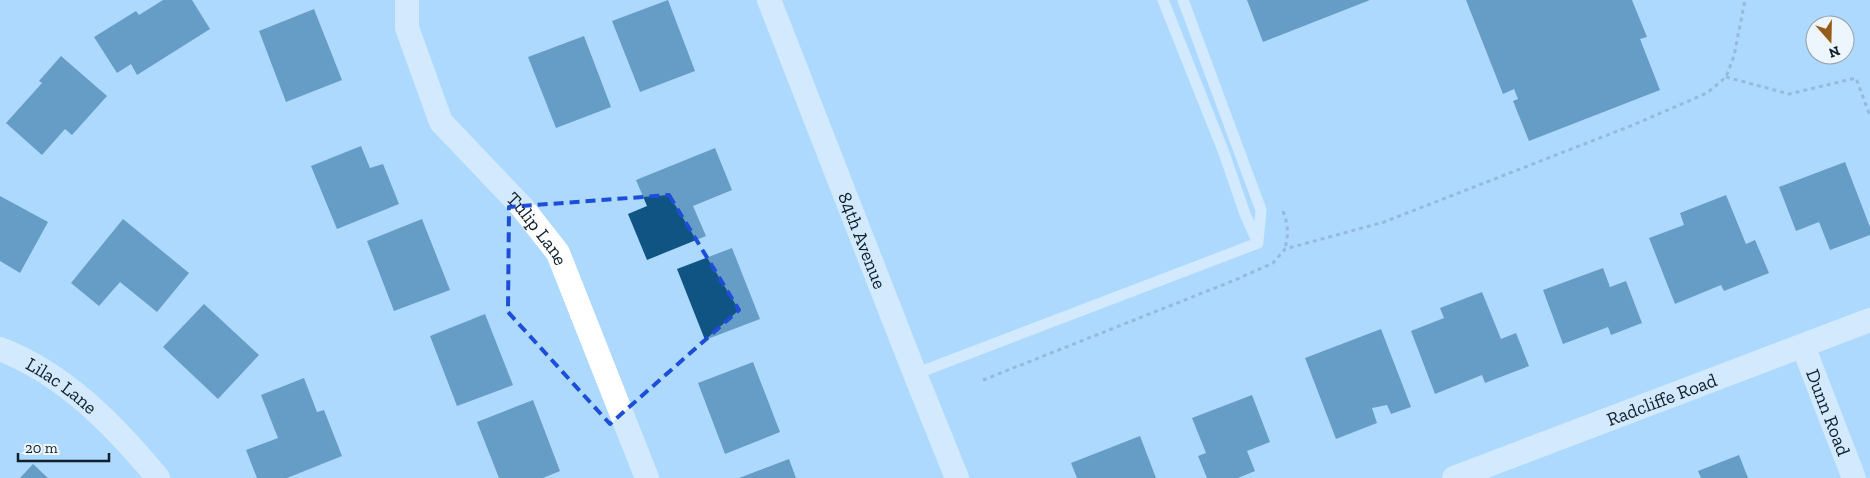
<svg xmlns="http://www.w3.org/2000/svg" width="1870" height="478" font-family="'Zilla Slab',serif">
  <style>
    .building { fill: #0f5483 }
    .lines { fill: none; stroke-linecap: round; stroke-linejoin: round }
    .path { stroke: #7697b3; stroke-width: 3; stroke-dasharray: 4 4; stroke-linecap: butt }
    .lane { stroke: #fff; stroke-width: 11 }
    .street { stroke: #fff; stroke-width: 24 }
    .marked { fill: none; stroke: #1d4ed8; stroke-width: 4; stroke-dasharray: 10 6; stroke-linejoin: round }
    .labels { text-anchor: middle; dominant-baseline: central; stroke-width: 5; stroke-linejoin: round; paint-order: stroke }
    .street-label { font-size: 19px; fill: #0f1f2c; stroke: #edf5fd }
  </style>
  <rect width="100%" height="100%" fill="#aed9fe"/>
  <path class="building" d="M163,0H192L210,29L137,75L131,64L117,73L94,37L136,11L139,15Z
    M668,0L695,71L640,92L612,21Z
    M1247,0H1370L1263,42Z
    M1466,0H1632L1647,37L1640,39L1660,90L1529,141L1513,101L1518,99L1514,89L1503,94Z
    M314,9L342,80L286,102L259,31Z
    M584,36L611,107L556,128L528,57Z
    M61,56L107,96L72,135L65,129L42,155L6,123L42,83L39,81Z
    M361,146L370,168L383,164L399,204L337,229L311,166Z
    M715,148L732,190L693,206L706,236L647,260L628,214L647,206L636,180Z
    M1845,162L1870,227V235L1830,250L1819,222L1796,231L1779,187Z
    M1726,195L1746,244L1755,240L1769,273L1724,291L1721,285L1675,304L1649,238L1684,225L1680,213Z
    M0,196L48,222L20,273L0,261Z
    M123,219L189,273L157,312L120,282L99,306L71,283Z
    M422,219L450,290L394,311L367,241Z
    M732,248L760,319L705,340L677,269Z
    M1603,268L1610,287L1626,281L1642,323L1611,335L1608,327L1563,344L1543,290Z
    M1482,292L1501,339L1516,333L1529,366L1485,383L1482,375L1435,394L1411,331L1444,318L1440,308Z
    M204,304L259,355L218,399L163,347Z
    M485,314L513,385L457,406L430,336Z
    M1381,329L1411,407L1391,414L1387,405L1372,408L1377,423L1336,439L1305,358Z
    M753,362L780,432L725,454L698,383Z
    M304,378L317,412L324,410L342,456L287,478H257L246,450L278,438L261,395Z
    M1252,395L1270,442L1247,451L1255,471L1238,478H1207L1198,456L1206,453L1192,418Z
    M533,400L560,471L543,478H499L477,422Z
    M1140,436L1156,478H1077L1071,463Z
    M1739,455L1748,478H1701L1698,471Z
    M789,459L796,478H739Z
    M33,464L48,478H20Z"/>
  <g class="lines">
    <path class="path" d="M1726,77L1789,94L1856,78L1870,116
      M1283,211C1288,224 1289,234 1285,248
      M983,380L1235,280L1273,263L1285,249L1384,222L1633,125L1707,93L1726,77L1734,56L1745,0"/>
    <path class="lane" d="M1163,0L1224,153L1245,214L1258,243
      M1183,0L1261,210L1258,241
      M915,374L1258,243"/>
    <g class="street">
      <path id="s1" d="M407,0V28L441,122L522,207L558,253L647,478"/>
      <path id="s2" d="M769,0L915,374L957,478"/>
      <path id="s3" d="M1803,346L1854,478"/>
      <path id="s4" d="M0,349C65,374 115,426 158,478"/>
      <path id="s5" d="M1454,478L1870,320"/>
    </g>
  </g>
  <path d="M0 0H1870V478H0ZM669,195L739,310L610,424L508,312L509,207Z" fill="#aed9fe" fill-opacity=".55" fill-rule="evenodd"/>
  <path class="marked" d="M669,195L739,310L610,424L508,312L509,207Z"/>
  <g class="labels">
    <g class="street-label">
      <text stroke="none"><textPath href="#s1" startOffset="272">Tulip Lane</textPath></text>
      <text stroke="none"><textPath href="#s2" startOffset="258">84th Avenue</textPath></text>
      <text stroke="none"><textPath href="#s4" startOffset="72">Lilac Lane</textPath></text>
      <text stroke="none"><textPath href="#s5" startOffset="222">Radcliffe Road</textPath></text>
      <text stroke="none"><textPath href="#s3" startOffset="71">Dunn Road</textPath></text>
    </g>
  </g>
  <g transform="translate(1830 40) rotate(160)"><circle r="24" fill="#edf5fd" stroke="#949fa9"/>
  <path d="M0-4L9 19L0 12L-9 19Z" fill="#955c19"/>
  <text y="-8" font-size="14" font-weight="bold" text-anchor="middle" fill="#0f1f2c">N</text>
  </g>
  <path d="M18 453v8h91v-8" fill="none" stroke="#0f1f2c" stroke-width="2.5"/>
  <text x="25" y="453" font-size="15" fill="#0f1f2c" stroke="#edf5fd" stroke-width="4" paint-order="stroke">20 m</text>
</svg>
